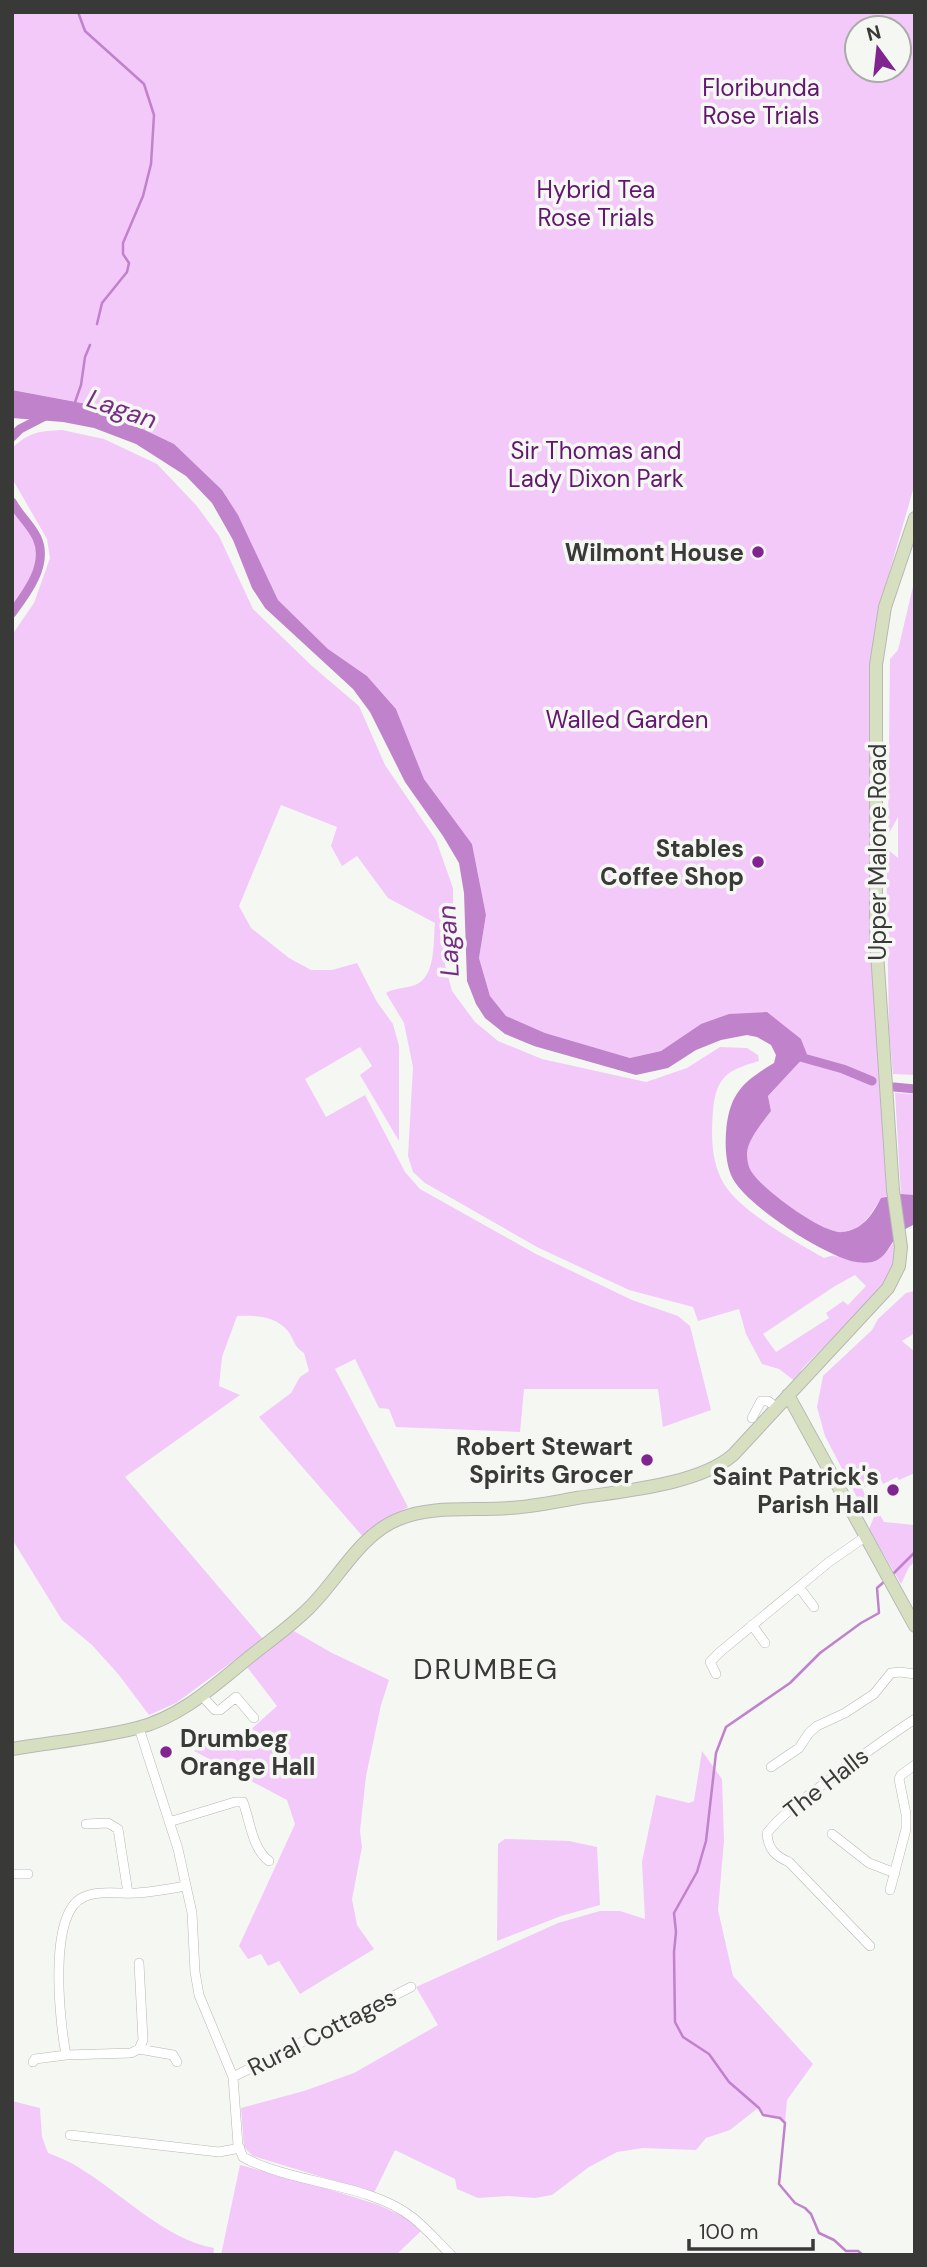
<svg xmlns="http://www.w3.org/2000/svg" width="927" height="2267" font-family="'DM Sans',sans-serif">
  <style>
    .green { fill: #f3c9fa; fill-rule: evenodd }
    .water { fill: #c082cb }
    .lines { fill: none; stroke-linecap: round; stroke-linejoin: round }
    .stream { stroke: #c082cb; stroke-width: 2.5 }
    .canal { stroke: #c082cb; stroke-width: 9 }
    .street-casing { stroke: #b6b8b4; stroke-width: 10 }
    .secondary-casing { stroke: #b6b8b4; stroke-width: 14 }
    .street { stroke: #fff; stroke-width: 9 }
    .secondary { stroke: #d7dfc1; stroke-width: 12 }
    .poi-dot { fill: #802490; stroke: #f5f7f2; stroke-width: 2.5 }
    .labels { text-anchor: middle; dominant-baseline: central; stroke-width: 7; stroke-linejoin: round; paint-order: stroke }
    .park-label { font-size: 24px; fill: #62166f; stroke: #f5f7f2 }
    .poi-label { font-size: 24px; font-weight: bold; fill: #393938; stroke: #f5f7f2; text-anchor: end }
    .street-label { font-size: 24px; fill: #393938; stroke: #f5f7f2 }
    .water-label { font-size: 26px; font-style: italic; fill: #762c83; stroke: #f5f7f2 }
    .quarter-label { font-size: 28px; letter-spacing: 2px; fill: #393938; stroke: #f5f7f2 }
  </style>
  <rect width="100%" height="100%" fill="#f5f7f2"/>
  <path class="green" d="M12,12H915V483L880,605L871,664L887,1097V1196C870,1203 874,1227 843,1232C824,1236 758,1187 750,1170C748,1167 747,1157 747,1153C748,1139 763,1122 771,1111L768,1096L807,1054L801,1039L701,1024L661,1051L630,1058L545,1033L506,1016L490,996L479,958L486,915L472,844L424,779L396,709L367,676L328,649L278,600L238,516L222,490L92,405L12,390ZM857,28H899V70H857Z
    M62,430L104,439L157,464L196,505L219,536L253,609L312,666L359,706L385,765L436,840L453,888V914L445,965L452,991L475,1022L498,1041L542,1059L646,1082L687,1068L720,1047L747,1048L758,1055L759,1061C728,1070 716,1076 713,1111C711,1136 711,1162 724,1184C740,1211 797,1243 824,1258C836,1253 840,1258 852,1261C875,1266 888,1254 898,1235L894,1275L802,1369L796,1382L779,1369L762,1364L746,1334L739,1309L698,1321L693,1307L629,1290L537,1247L425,1183L413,1172L408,1156L413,1067L404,1023L386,993C396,987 409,989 419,983C436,972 433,941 435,923L388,898L357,856L342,866L331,846L337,827L281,805L239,906L251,928L289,958L311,970H332L357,963L377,1002L393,1024L399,1046V1141L360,1075L372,1066L360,1047L305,1079L326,1117L365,1095L405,1172L420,1189L536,1254L632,1300L678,1316L690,1326L711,1410L663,1427L658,1389H524L520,1432L396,1427L389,1409L379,1408L355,1359L335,1369L408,1507L380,1523L364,1538L259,1417L291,1393L300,1377L309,1371L304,1353C292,1345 295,1339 287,1330C275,1316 255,1315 237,1316L222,1357L219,1386L240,1395L125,1477L263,1639L176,1703L149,1715L119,1675L92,1645L62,1620L12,1539V635L34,603L50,558L47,539L13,480L12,448C30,432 39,431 62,430ZM855,1275L866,1286L848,1305L843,1301L826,1313L829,1318L776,1352L763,1334L835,1286Z
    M12,508C19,519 33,532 37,544C43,565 26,594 12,609Z
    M915,578V1075L893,1074L889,1029L886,848L898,858V817L888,835L890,659L898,650Z
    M895,1093L915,1094L914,1195L901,1194Z
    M915,1291V1333L902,1341L915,1352V1473L899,1480L897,1477L883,1484L881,1480L862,1488L872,1509L868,1511L862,1507L825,1436L817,1407L823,1376L872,1330L878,1319L906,1293Z
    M880,1515L884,1522L915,1525V1561L909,1567L901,1584L869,1529L874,1517Z
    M292,1630L332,1653L389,1680L381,1705L366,1776L360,1831L362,1847L352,1899L357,1925L374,1949L300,1994L279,1961L268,1966L261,1954L248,1959L239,1946L295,1824L287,1800L194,1751L220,1734L237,1742L277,1706L247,1667Z
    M702,1751L722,1779L724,1841L718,1910L733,1976L813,2064L787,2100L785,2123L780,2118L763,2115L758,2108L730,2130L706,2138L696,2150L643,2148L617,2152L589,2167L552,2195L535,2198L508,2196L478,2198L457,2189L455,2179L395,2150L374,2193L253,2156L244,2147L241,2108L304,2091L354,2073L438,2025L416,1987L558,1923L600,1911H620L645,1919L642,1862L656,1795L689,1803L694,1801Z
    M505,1839L569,1841L597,1847L600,1905L561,1916L497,1941L498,1844Z
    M12,2101L40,2108L42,2137L48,2153C58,2157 69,2161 78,2167C120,2192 166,2240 214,2248L213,2255H12Z
    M240,2165L328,2189L379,2205L411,2220L421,2231L396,2255H221Z"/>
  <path class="water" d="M12,390L92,405L174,444L222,490L238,515L278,600L328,649L367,676L396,709L424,779L472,844L486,915L479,958L490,996L506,1016L545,1033L630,1058L661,1051L701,1024L729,1014L767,1012L801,1039L807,1054L768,1096L771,1111C763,1122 748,1139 747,1153C747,1157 748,1166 750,1169C758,1187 824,1235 842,1232C863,1230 872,1215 881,1198L901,1194L915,1195V1224C909,1227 901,1231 897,1236C889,1246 886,1258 872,1262C853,1266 833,1254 817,1246C794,1234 740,1198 731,1175C726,1163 725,1146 726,1133C729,1094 742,1082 774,1063L776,1055L771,1045L757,1037L747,1035L721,1040L696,1050L668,1068L636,1075L534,1046L505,1034L485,1018L476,1004L467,981L464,893L459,863L443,836L405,782L370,712L353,689L265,608L252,588L233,540L212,503L186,476L136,444L94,428L63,422L12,418Z"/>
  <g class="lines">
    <path class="stream" d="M78,12L85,31L144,84L154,115L151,164L143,196L123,243V254L129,263L127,272L102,303L97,324
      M74,405L81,385L85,357L90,345
      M893,1574L915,1552
      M863,2255L858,2251H846L834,2240L819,2233L811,2214L805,2208L795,2203L779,2184L785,2123L780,2118L763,2115L759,2108L729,2082L709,2054L683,2037L675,2022L674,1952L676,1932L674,1913L697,1872L706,1841L716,1753L726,1727L790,1683L820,1653L861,1623L879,1613L877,1588L885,1581"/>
    <path class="canal" d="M12,437L20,429L49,414
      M12,502C19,515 31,525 37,538C49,564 27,593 12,613
      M793,1055L843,1069L872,1081
      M894,1087L915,1089"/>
    <g class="street-casing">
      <path id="street" d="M752,1418L761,1401H768L777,1408
        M799,1587L814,1607
        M752,1625L765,1643
        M716,1674L710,1662L720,1652L829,1562L865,1537
        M201,1695L215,1710H220L236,1697L254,1718
        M139,1728L178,1849L192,1913L195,1972L199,1995L233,2077L238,2145L243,2157C292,2184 369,2183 412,2217C426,2228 438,2242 451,2255
        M771,1767L799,1748L809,1733L817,1726L845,1713L874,1694L891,1673L900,1672L915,1674
        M169,1822L235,1802H243C250,1821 252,1848 269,1861
        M86,1824L108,1823L118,1829L128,1893
        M832,1834L869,1863L895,1873
        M12,1874H28
        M890,1890L906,1829V1814L899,1779L901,1775L915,1765
        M870,1946L789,1862C775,1856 768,1849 767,1833C783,1813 805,1798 825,1783C855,1761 884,1739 915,1719
        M139,1963L143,2040L139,2049L131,2053L66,2055C60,2023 47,1912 84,1897C99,1890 120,1894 137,1893C153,1892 169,1889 185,1886
        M139,2049L173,2055L177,2062
        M33,2062L35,2059L66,2055
        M233,2077L411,1987
        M70,2135L219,2152L240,2148"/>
    </g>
    <g class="secondary-casing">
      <path id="secondary" d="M788,1395L915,1626
        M12,1749C54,1742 97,1738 137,1728C182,1717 217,1683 252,1655C272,1639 292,1625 309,1608C338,1580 360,1534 399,1519C432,1505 473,1511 509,1508C531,1507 554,1502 577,1498C622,1491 698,1485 733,1455L888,1288L899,1266L901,1247L893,1190L876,937V665L885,607L915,518"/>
    </g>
    <use href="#street" class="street"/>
    <use href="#secondary" class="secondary"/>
  </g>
  <g class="poi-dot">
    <circle cx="758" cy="552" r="7"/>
    <circle cx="758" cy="862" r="7"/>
    <circle cx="647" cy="1460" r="7"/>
    <circle cx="893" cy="1490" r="7"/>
    <circle cx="166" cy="1752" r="7"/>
  </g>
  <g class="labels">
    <g class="park-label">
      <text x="761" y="87">Floribunda<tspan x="761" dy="28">Rose Trials</tspan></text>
      <text x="596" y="189">Hybrid Tea<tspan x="596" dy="28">Rose Trials</tspan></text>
      <text x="596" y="450">Sir Thomas and<tspan x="596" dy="28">Lady Dixon Park</tspan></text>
      <text x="627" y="719">Walled Garden</text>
    </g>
    <g class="poi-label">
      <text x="744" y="552">Wilmont House</text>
      <text x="744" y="848">Stables<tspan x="744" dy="28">Coffee Shop</tspan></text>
      <text x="633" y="1446">Robert Stewart<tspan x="633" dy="28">Spirits Grocer</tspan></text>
      <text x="879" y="1476">Saint Patrick's<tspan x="879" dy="28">Parish Hall</tspan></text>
      <text x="180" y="1738" text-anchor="start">Drumbeg<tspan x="180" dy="28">Orange Hall</tspan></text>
    </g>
    <g class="street-label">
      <text transform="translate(877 852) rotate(-90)">Upper Malone Road</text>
      <text transform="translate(826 1783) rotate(-38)">The Halls</text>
      <text transform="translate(322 2032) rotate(-27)">Rural Cottages</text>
    </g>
    <g class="water-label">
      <text transform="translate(122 409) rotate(19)">Lagan</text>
      <text transform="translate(448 941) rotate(-93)">Lagan</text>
    </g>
    <g class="quarter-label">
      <text x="486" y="1669">DRUMBEG</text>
    </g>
  </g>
  <rect width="927" height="2267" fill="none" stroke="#393938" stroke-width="28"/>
  <g transform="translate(878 49) rotate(345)"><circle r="33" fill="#f5f7f2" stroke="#aaaba8" stroke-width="2"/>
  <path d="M0-5L12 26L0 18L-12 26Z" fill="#802490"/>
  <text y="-10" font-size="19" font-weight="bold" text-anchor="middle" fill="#393938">N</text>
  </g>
  <path d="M689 2239v10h124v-10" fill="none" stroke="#393938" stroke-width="3.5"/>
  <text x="699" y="2239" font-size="21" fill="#393938" stroke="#f5f7f2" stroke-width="5" paint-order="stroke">100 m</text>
</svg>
